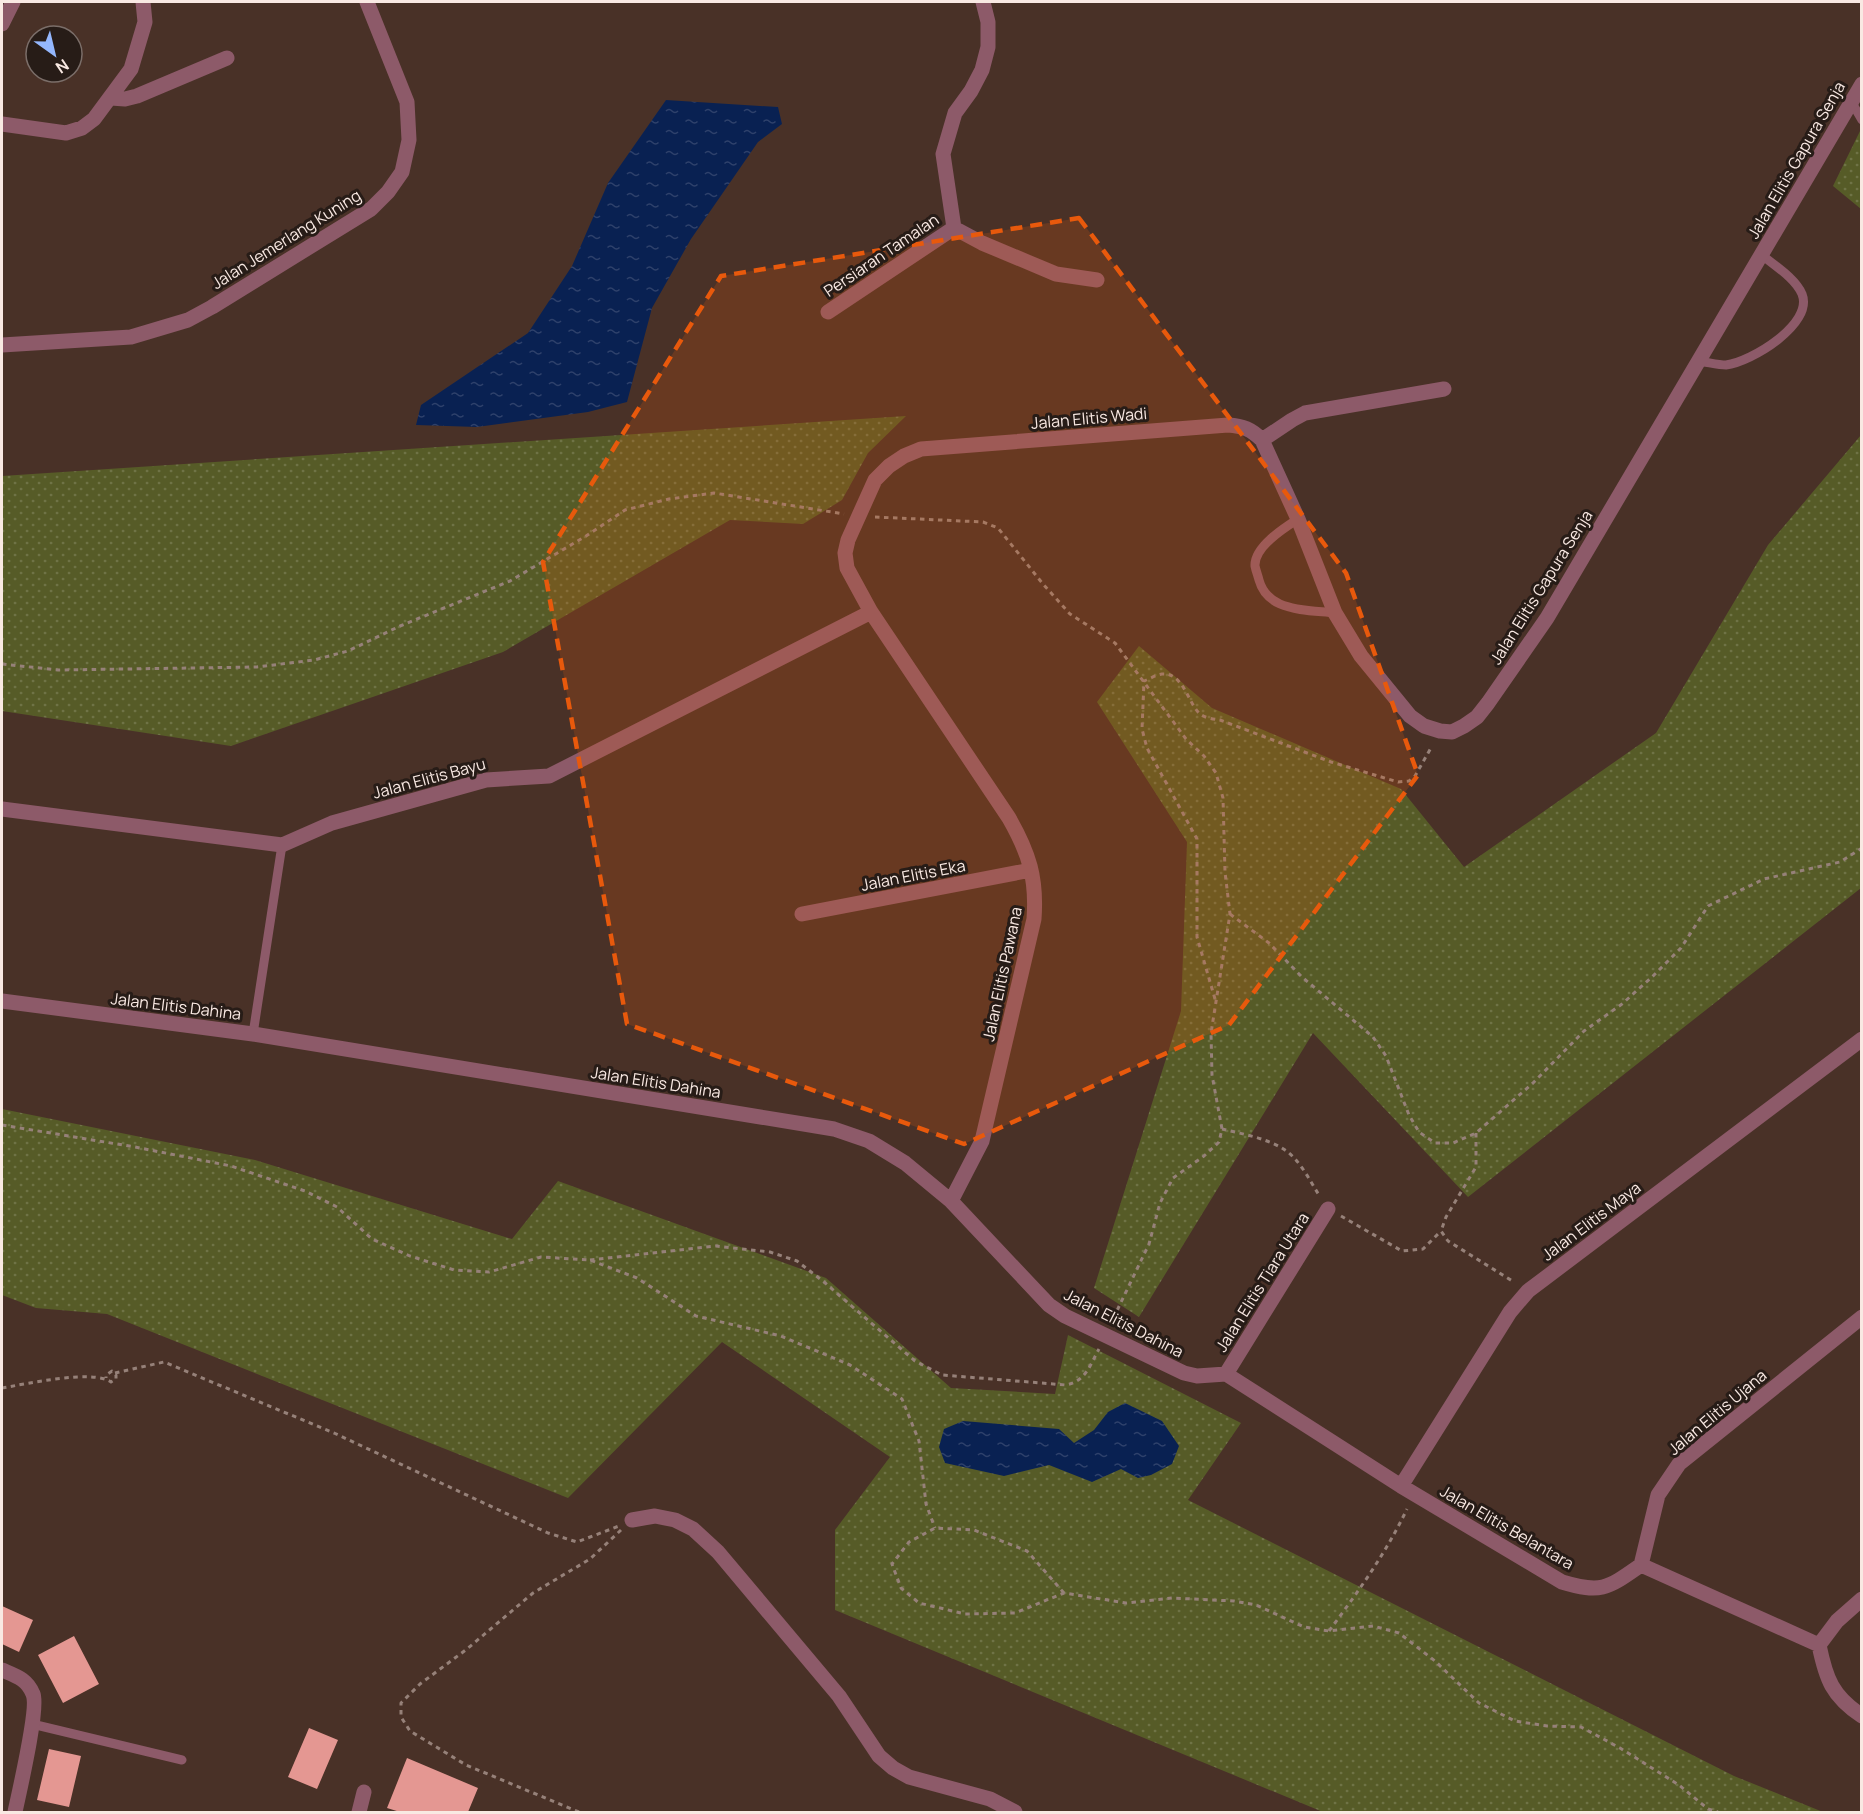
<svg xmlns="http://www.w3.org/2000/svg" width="1863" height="1814" font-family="Manrope,sans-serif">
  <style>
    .grass { fill: url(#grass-dots) }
    .water { fill: url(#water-ripples) }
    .building { fill: #e49792 }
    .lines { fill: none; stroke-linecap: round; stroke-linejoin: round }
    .path { stroke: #968179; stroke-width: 3; stroke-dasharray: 4.5 4.5; stroke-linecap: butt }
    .service { stroke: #8d5a69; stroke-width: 9 }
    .minor { stroke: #8d5a69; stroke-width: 15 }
    .marked { fill: #e8590c; fill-opacity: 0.2; stroke: #e8590c; stroke-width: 4.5; stroke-dasharray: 12 8; stroke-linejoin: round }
    .labels { text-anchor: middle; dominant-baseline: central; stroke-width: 6; stroke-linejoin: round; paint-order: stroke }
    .street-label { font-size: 16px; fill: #f9e9e3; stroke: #271c17 }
  </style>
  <defs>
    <pattern id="grass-dots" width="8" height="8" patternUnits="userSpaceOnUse" patternTransform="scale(1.5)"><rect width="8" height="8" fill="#565b27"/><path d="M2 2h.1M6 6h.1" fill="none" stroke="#6f7346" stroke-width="1.8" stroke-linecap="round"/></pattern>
    <pattern id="water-ripples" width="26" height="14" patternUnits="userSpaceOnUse" patternTransform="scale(1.5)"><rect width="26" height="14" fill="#092152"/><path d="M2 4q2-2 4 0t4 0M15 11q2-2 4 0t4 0" fill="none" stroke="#2e416b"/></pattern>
  </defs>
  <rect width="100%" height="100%" fill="#493127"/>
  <path class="grass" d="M1861,129V209L1833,186Z
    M906,416L868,453L842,500L803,524L730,520L503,652L231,746L2,711V476Z
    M1861,435V888L1468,1197L1313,1033L1139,1317L1094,1288L1181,1011L1187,842L1097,702L1139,646L1212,708L1401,789L1464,867L1656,733L1768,545Z
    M2,1109L255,1160L512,1239L558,1181L826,1278L951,1388L1055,1394L1068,1335L1241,1423L1188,1500L1734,1776L1823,1812H1323L835,1610V1530L890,1457L722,1342L568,1498L107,1314L36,1308L2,1295Z"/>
  <path class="water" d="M666,100L778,107L782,124L758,142L691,239L652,308L627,402L588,412L477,427L416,425L421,405L528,333L572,266L608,183Z
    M1125,1403L1162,1421L1179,1446L1172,1464L1151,1475L1138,1478L1121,1469L1092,1482L1049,1465L1004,1476L945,1463L939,1447L944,1429L963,1421L1059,1429L1074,1443L1094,1430L1108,1412Z"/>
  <path class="building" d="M2,1606L33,1620L19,1652L2,1644Z
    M74,1636L99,1684L63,1703L38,1655Z
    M309,1728L338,1740L317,1789L288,1777Z
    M49,1749L81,1756L69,1807L37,1800Z
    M407,1758L478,1788L468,1812H400L387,1808Z"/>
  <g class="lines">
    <path class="path" d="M875,517L983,522L998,528L1043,584L1070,614L1115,643L1186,739L1204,756L1216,773L1223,798L1225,872L1230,914L1211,1033L1212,1075L1222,1129L1219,1142L1204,1156L1173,1178L1160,1203L1149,1244L1112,1321
      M2,664L58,670L257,667L314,660L348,651L400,626L510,581L586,536L625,510L669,499L714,493L844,514
      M1230,914L1269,943L1302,977L1373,1037L1386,1056L1409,1115L1419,1132L1435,1143H1453L1476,1133L1533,1083L1584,1031L1622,1004L1652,977L1681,948L1708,906L1764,879L1840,862L1862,848
      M1215,999L1197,937V839L1147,748L1142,729L1144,681C1149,679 1156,675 1162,674C1182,672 1188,701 1198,712C1203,718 1213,719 1220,720L1331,762L1398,782L1409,781L1415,776L1432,746
      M2,1125L135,1147L231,1166L305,1191L337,1207L372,1239L410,1256L454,1270L489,1272L541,1257L590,1260L637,1278L696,1316L781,1336L850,1365L902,1399L919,1441L926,1504L935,1528
      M1222,1129C1242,1134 1267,1138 1285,1150C1300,1160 1310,1181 1319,1195
      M1476,1133V1167L1446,1217L1441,1231L1448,1241L1514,1282
      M1341,1216L1402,1251L1423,1249L1441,1231
      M590,1260L716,1246L770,1252L797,1261L824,1282L915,1361L942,1375L1066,1385C1086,1381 1090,1365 1099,1349
      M115,1373L164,1362L334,1433L548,1533L577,1542L619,1526
      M2,1388C26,1384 93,1369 111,1382L116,1379V1375L112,1371L106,1375V1378
      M1064,1593L1027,1551L974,1530L935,1528L909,1542L892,1564L901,1588L919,1603L965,1614L1015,1613L1064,1593L1126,1603L1172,1598L1234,1601L1256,1605L1304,1627L1329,1631L1373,1626L1399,1633L1435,1661L1479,1703L1515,1721L1547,1726L1581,1727L1620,1748L1679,1785L1708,1809L1718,1812
      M1329,1631C1358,1592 1386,1553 1407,1509
      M579,1812L466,1765L410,1731L401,1717V1703L420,1684L467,1649L533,1593L590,1559L621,1530"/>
    <path class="service" d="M1851,101L1862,120
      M1698,361C1707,362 1718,365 1726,365C1751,362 1814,324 1802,294C1795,278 1775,266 1762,255
      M1298,519C1284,528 1254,547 1255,566C1256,571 1258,576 1259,580C1262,591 1269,599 1280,604C1296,611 1317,611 1335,613
      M253,1034L282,845
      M32,1724L182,1760"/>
    <path class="minor" d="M2,24L13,2
      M111,98L125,99L137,96L227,58
      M2,124L66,133L82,128L94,119L131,69L145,22L143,2
      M954,228L943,154L955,113L971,91L982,70L988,47V22L983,2
      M954,228L982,243L1056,274L1097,280
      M828,312L954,228
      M2,345L131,337L188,320L212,307L371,209L388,192L402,172L409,140L407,102L367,2
      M1262,440L1298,519L1335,613L1361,656L1410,716L1424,726L1440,731L1452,732L1464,726L1477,717L1488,703L1547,618L1862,84
      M2,809L282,845L332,823L486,780L549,776L871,612
      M802,914L1031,870
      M2,1001L253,1034L834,1129L869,1141L905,1163L951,1201L1049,1305L1065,1316L1184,1373L1197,1376L1226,1374
      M951,1201L982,1141L1034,919C1037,878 1029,853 1009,818L871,612L847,568L845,553L848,540L875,480L889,466L904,456L921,449L1228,425C1243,426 1251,429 1262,440L1292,420L1305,413L1444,389
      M1226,1374L1401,1486L1562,1582C1602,1594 1608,1588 1641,1565L1819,1645
      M1226,1374L1328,1209
      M1401,1486L1510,1312L1528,1291L1862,1039
      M632,1520L655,1516L675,1520L693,1529L718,1552L839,1696L879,1756L893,1768L909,1777L990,1799L1015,1812
      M1641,1565L1658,1495L1679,1464L1862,1317
      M1819,1645C1826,1679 1832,1696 1862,1716
      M1819,1645L1837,1621L1862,1599
      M2,1670C16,1676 27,1679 33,1694C39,1707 19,1793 15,1812
      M359,1812L364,1792"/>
  </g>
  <path class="marked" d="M1079,218L1346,573L1418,775L1229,1025L964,1144L627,1024L543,562L721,276Z"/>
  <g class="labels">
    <g class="street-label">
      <text transform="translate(1796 160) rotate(-60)">Jalan Elitis Gapura Senja</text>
      <text transform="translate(286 239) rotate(-32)">Jalan Jemerlang Kuning</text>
      <text transform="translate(881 255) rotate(-34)">Persiaran Tamalan</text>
      <text transform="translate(1089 418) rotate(-5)">Jalan Elitis Wadi</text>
      <text transform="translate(1541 587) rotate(-58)">Jalan Elitis Gapura Senja</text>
      <text transform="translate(429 778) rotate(-15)">Jalan Elitis Bayu</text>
      <text transform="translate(913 875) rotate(-11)">Jalan Elitis Eka</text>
      <text transform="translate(1002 974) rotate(-78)">Jalan Elitis Pawana</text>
      <text transform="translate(176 1006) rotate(7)">Jalan Elitis Dahina</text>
      <text transform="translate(656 1082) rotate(9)">Jalan Elitis Dahina</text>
      <text transform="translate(1591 1221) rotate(-37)">Jalan Elitis Maya</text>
      <text transform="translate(1262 1282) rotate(-58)">Jalan Elitis Tiara Utara</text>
      <text transform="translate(1124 1323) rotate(27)">Jalan Elitis Dahina</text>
      <text transform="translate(1717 1412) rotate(-40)">Jalan Elitis Ujana</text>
      <text transform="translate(1507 1527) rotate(30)">Jalan Elitis Belantara</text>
    </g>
  </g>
  <rect width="1863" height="1814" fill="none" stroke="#f9e9e3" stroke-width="6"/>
  <g transform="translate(54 54) rotate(146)"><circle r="28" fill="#271c17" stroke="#7b6e69" stroke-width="1.5"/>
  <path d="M0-4.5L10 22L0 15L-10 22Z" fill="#94b7fd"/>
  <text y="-9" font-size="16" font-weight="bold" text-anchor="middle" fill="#f9e9e3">N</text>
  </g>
</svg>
